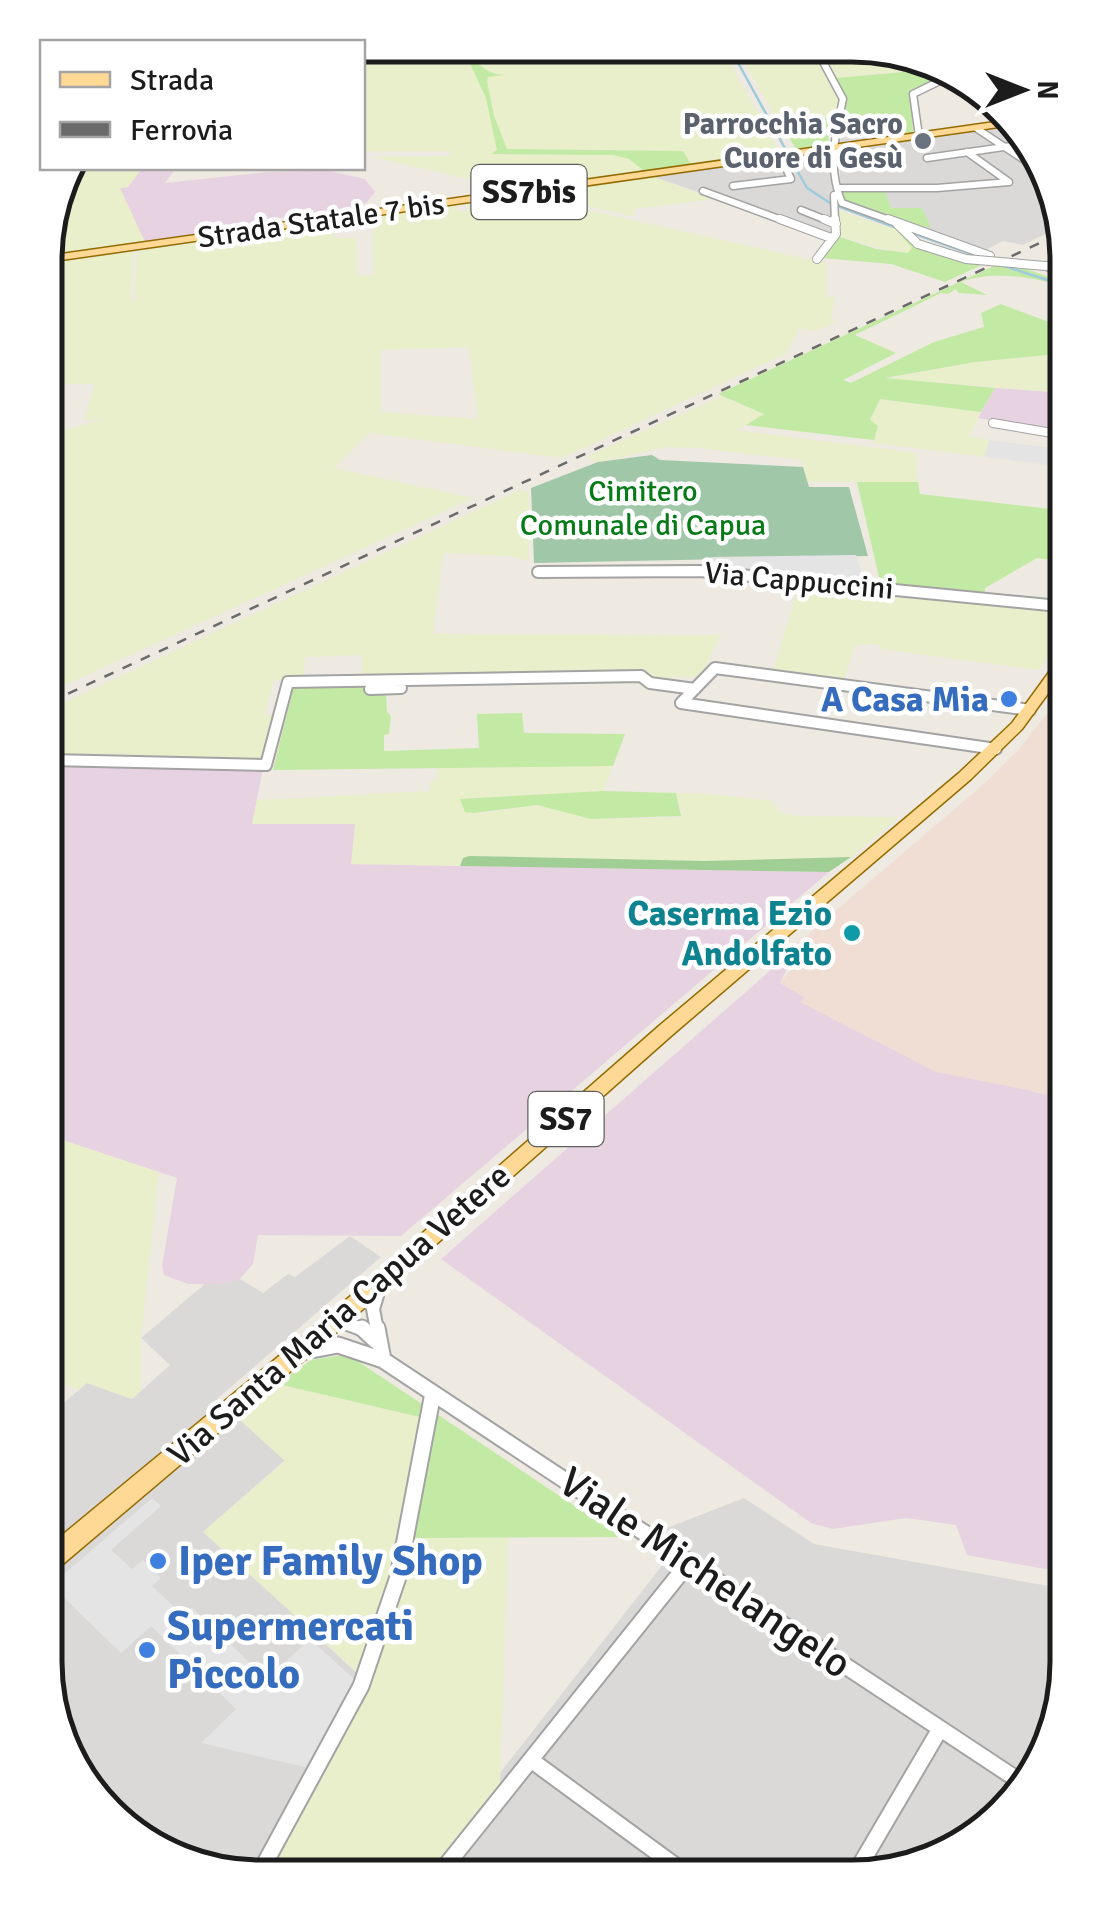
<svg xmlns="http://www.w3.org/2000/svg" width="1113" height="1923" font-family="Signika,sans-serif">
  <style>
    .residential { fill: #dad9d8 }
    .industrial { fill: #e7d2e2 }
    .military { fill: #f0ddd3 }
    .farmland { fill: #e9eecb; fill-rule: evenodd }
    .grass { fill: #c2eaa4 }
    .forest { fill: #a1ce94 }
    .cemetery { fill: #a1c7a9 }
    .parking { fill: #e4e4e4 }
    .lines { fill: none; stroke-linecap: round; stroke-linejoin: round }
    .stream { stroke: #9fcbdd; stroke-width: 2.5 }
    .street-far4-casing { stroke: #a3a3a3; stroke-width: 9 }
    .street-far3-casing { stroke: #a3a3a3; stroke-width: 10 }
    .street-far2-casing { stroke: #a3a3a3; stroke-width: 14 }
    .street-far1-casing { stroke: #a3a3a3; stroke-width: 16 }
    .street-casing { stroke: #a3a3a3; stroke-width: 19 }
    .primary-casing { stroke: #936c00; stroke-width: 3 }
    .street-far4 { stroke: #fff; stroke-width: 6 }
    .street-far3 { stroke: #fff; stroke-width: 8 }
    .street-far2 { stroke: #fff; stroke-width: 10 }
    .street-far1 { stroke: #fff; stroke-width: 12 }
    .street { stroke: #fff; stroke-width: 15 }
    .primary { fill: #fed895; fill-rule: evenodd }
    .rail { stroke: #6a6a6a; stroke-width: 2.5; stroke-dasharray: 10 10; stroke-linecap: butt }
    .street-bridge-casing { stroke: #a3a3a3; stroke-width: 10; stroke-linecap: butt }
    .street-bridge { stroke: #fff; stroke-width: 8 }
    .worship-dot { fill: #6b7280; stroke: #fff; stroke-width: 4 }
    .shop-dot { fill: #3f7fe0; stroke: #fff; stroke-width: 4 }
    .culture-dot { fill: #0f9aa8; stroke: #fff; stroke-width: 4 }
    .labels { text-anchor: middle; dominant-baseline: central; stroke-width: 9; stroke-linejoin: round; paint-order: stroke }
    .far-worship-label { font-size: 30px; font-weight: bold; fill: #5b616d; stroke: #fff; text-anchor: end }
    .far-street-label { font-size: 30px; fill: #1c1c1c; stroke: #fff }
    .far-park-label { font-size: 30px; fill: #087b19; stroke: #fff }
    .shield { fill: #fff; stroke: #606060; stroke-width: 2.5 }
    .shield-label { font-size: 32px; font-weight: bold; fill: #1c1c1c }
    .shop-label { font-size: 35px; font-weight: bold; fill: #366cbe; stroke: #fff; text-anchor: end }
    .culture-label { font-size: 35px; font-weight: bold; fill: #0d838f; stroke: #fff; text-anchor: end }
    .street-label { font-size: 35px; fill: #1c1c1c; stroke: #fff }
    .near-shop-label { font-size: 42px; font-weight: bold; fill: #366cbe; stroke: #fff; text-anchor: start }
    .near-street-label { font-size: 42px; fill: #1c1c1c; stroke: #fff }
    .rim { fill: none; stroke: #1c1c1c; stroke-width: 5 }
  </style>
  <rect width="100%" height="100%" fill="#eeeae1"/>
  <path class="residential" d="M1009,120L1056,190L1057,228L1023,245L1003,241L984,251L915,227L890,208L840,186L839,132L889,131L890,137Z
    M835,149L837,234L830,237L651,176Z
    M350,1236L381,1257L217,1399L285,1460L204,1531L361,1677L263,1876H231L129,1833L57,1733L54,1411L87,1383L132,1399L170,1365L141,1338L206,1283L222,1284L240,1279L263,1293L288,1274L295,1277Z
    M744,1498L814,1544L1054,1587L1067,1595V1678L1024,1793L923,1866L428,1873L500,1784V1773L664,1563L647,1550L667,1528Z"/>
  <path class="industrial" d="M142,168H176L165,183L267,172L329,171L365,179L375,192L366,203L335,214L276,218L265,225L145,242L119,188L128,187Z
    M995,388L1054,392L1058,431L978,418Z
    M63,765L263,769L252,824H356L352,864L829,872L401,1236L258,1235L253,1264L240,1279L222,1284H188L164,1275L162,1266L177,1178L53,1137L50,795Z
    M780,962L787,969L780,983L1038,1093L1063,1097L1067,1573L967,1555L956,1525L906,1518L833,1529L811,1523L441,1259Z"/>
  <path class="military" d="M1060,697L1063,1097L936,1072L800,1002L805,998L780,983L800,958L792,948L985,783L1020,748Z"/>
  <path class="farmland" d="M362,46H462L486,98L498,151L492,154L613,155L629,159L644,170L518,190L372,157L450,156L451,151H363Z
    M471,46L721,48L780,152L691,165L682,151L507,149L494,116L487,81V77L496,76L482,69Z
    M736,48H806L817,59L840,95L837,118H776Z
    M815,49H894L905,54L898,60L904,71L836,78Z
    M67,168H142L128,187L120,188L145,242L47,256V233Z
    M651,176L714,199L633,209L634,215L630,216L534,193Z
    M519,195L826,263V298L836,296L831,314L834,316L829,319L837,322L816,331L799,329L787,353L562,458L369,433L334,468L473,498L50,692L47,261L134,250L130,299L138,300L134,294L138,250L333,222L334,238H356L357,276L374,275L373,217L455,204L458,211H469L468,202ZM469,347L478,419L381,412L380,350ZM64,384H95L84,421L108,418L50,434Z
    M839,211L895,229L913,248L908,253L895,252L837,236Z
    M1058,354V421L1054,392L885,379L975,362Z
    M722,396L765,415L736,430L916,453L918,482H807L802,460L697,448L668,447L598,462L586,457Z
    M880,399L981,412L969,436L989,440L985,457L873,443L878,426L870,420Z
    M522,489L529,493V561L510,556L443,553L433,634L720,635L701,677L362,683V655L305,657L303,680H274L264,715H275L262,760L50,756V709Z
    M799,585L1060,609V639L1039,670L879,649V645L870,644L854,646L844,681L773,671Z
    M613,766L603,791L460,800L483,813L537,805L591,819L678,818L682,811L676,793L711,794L772,801L780,813L799,816L899,817L851,857L705,861L470,856L463,858L460,866L351,864L355,824H252L257,800L430,791V781L437,780L438,768Z
    M53,1137L159,1172L141,1338V1391L132,1399L87,1383L79,1390L54,1380Z
    M278,1384L433,1420L412,1538H508L500,1784L428,1873L267,1876L370,1684L203,1532L285,1461L239,1419Z"/>
  <path class="grass" d="M462,46H471C477,65 484,73 504,75L488,77L487,81L494,116L507,149L683,151L692,166L518,190L643,170L629,159L613,155L491,154L497,150L486,98Z
    M905,54L948,75L911,90L913,134L890,137L889,131L838,132L845,97L836,78L903,72L898,61Z
    M776,118H837L829,129L828,147L784,154L778,150L795,147Z
    M842,189H884L891,208H922L931,227H915L845,201Z
    M895,229L906,237L984,264L945,282L891,264L822,258L837,236L876,249L908,253L912,248Z
    M996,265L1021,267L1057,280V285C1030,276 988,271 961,282L987,295L959,293L956,289L948,294L941,293L855,335L896,353L843,380L851,383L934,342L984,327L981,313L1001,304L1057,325L1058,354L975,362L885,378L995,388L981,412L880,399L870,420L878,426L874,440L746,425L764,414L718,394Z
    M857,482H918L920,494L1059,510V561L1037,558L985,588L984,596L881,586Z
    M367,683L386,696L387,712L391,716L389,734L384,735V751L479,748L477,714L522,713L524,733L625,734L613,766L273,770L294,686Z
    M603,791L676,793L681,816L591,819L537,805L473,813L465,812L460,799Z
    M343,1355L353,1358L621,1537L411,1538L433,1420L278,1384L311,1360Z"/>
  <path class="forest" d="M469,856L705,861L851,857L829,872L460,866L463,858Z"/>
  <path class="cemetery" d="M652,455L660,460L803,467L809,487H849L868,556L534,563L531,488L598,462Z"/>
  <path class="parking" d="M989,440L1052,448L1049,465L985,457Z
    M856,555L865,587L709,573L711,557Z
    M152,1498L161,1506L111,1550L132,1569L143,1560L161,1578L152,1586L183,1615L192,1608L267,1679L310,1639L355,1680L314,1769L201,1743L236,1709L151,1626L121,1653L56,1590V1581Z"/>
  <g class="lines">
    <path class="stream" d="M730,48L787,152
      M790,158L807,188L830,203
      M840,207L894,227
      M909,232L977,256
      M1004,266L1057,283"/>
    <g class="street-far4-casing">
      <path id="street-far4" d="M810,48L822,60L843,99C835,136 827,167 842,203L895,222
        M976,128L1044,173
        M919,136L913,94L950,76
        M927,158L1025,144
        M733,186L791,179L780,156
        M837,188H937L1009,182L967,152
        M703,191L787,222
        M834,195L835,222
        M801,210L831,222"/>
    </g>
    <g class="street-far3-casing">
      <path id="street-far3" d="M780,219L831,238
        M824,219L836,224
        M888,219L990,256
        M897,224L918,244
        M817,259L836,234L835,219
        M1057,263L1050,268L1057,272
        M993,423L1058,434"/>
    </g>
    <g class="street-far2-casing">
      <path id="street-far2" d="M538,572L700,571L1059,606
        M370,689L401,688
        M681,703L715,668L1030,710
        M681,703L996,749
        M50,760L266,765L288,682L641,676L650,683L695,689"/>
    </g>
    <g class="street-far1-casing">
      <path id="street-far1" d="M337,1320L364,1330
        M377,1330L373,1309L381,1282"/>
    </g>
    <g class="street-casing">
      <path id="street" d="M362,1328L376,1341
        M377,1328L383,1360
        M301,1352L338,1345L383,1360L1027,1786
        M531,1760L681,1870
        M859,1867L940,1729
        M440,1873L690,1561
        M258,1876L361,1686L398,1577L433,1393"/>
    </g>
    <g class="primary-casing">
      <path id="primary" d="M1009,120L1013,125L47,262V256Z
        M1060,663V677L1022,729L971,779L671,1036L344,1326L63,1564L56,1567L55,1541L330,1314L659,1026L959,773L1012,723L1055,664Z"/>
    </g>
    <use href="#street-far4" class="street-far4"/>
    <use href="#street-far3" class="street-far3"/>
    <use href="#street-far2" class="street-far2"/>
    <use href="#street-far1" class="street-far1"/>
    <use href="#street" class="street"/>
    <use href="#primary" class="primary"/>
    <path class="rail" d="M50,702L1057,235"/>
    <g class="street-bridge-casing">
      <path id="street-bridge" d="M918,244L966,259L1057,267"/>
    </g>
    <use href="#street-bridge" class="street-bridge"/>
  </g>
  <circle class="worship-dot" cx="923" cy="141" r="10"/>
  <g class="shop-dot">
    <circle cx="1009" cy="699" r="10"/>
    <circle cx="158" cy="1561" r="10"/>
    <circle cx="147" cy="1650" r="10"/>
  </g>
  <circle class="culture-dot" cx="852" cy="933" r="10"/>
  <g class="labels">
    <g class="far-worship-label">
      <text x="903" y="124">Parrocchia Sacro<tspan x="903" dy="34">Cuore di Gesù</tspan></text>
    </g>
    <g class="far-street-label">
      <text transform="translate(321 221) rotate(-8)">Strada Statale 7 bis</text>
      <text transform="translate(799 581) rotate(5)">Via Cappuccini</text>
    </g>
    <g class="far-park-label">
      <text x="643" y="491">Cimitero<tspan x="643" dy="34">Comunale di Capua</tspan></text>
    </g>
    <g class="shield">
      <rect x="471.5" y="165" width="115" height="54" rx="8"/>
      <rect x="528.5" y="1092" width="75" height="54" rx="8"/>
    </g>
    <g class="shield-label">
      <text x="529" y="192">SS7bis</text>
      <text x="566" y="1119">SS7</text>
    </g>
    <g class="shop-label">
      <text x="989" y="699">A Casa Mia</text>
    </g>
    <g class="culture-label">
      <text x="832" y="913">Caserma Ezio<tspan x="832" dy="40">Andolfato</tspan></text>
    </g>
    <g class="street-label">
      <text transform="translate(339 1315) rotate(-41)">Via Santa Maria Capua Vetere</text>
    </g>
    <g class="near-shop-label">
      <text x="178" y="1561">Iper Family Shop</text>
      <text x="167" y="1626">Supermercati<tspan x="167" dy="48">Piccolo</tspan></text>
    </g>
    <g class="near-street-label">
      <text transform="translate(705 1573) rotate(34)">Viale Michelangelo</text>
    </g>
  </g>
  <path d="M0 0H1113V1923H0ZM260 62H852A198 198 0 0 1 1050 260V1662A198 198 0 0 1 852 1860H260A198 198 0 0 1 62 1662V260A198 198 0 0 1 260 62Z" fill="#fff" fill-rule="evenodd"/>
  <path class="rim" d="M260 62H852A198 198 0 0 1 1050 260V1662A198 198 0 0 1 852 1860H260A198 198 0 0 1 62 1662V260A198 198 0 0 1 260 62Z"/>
  <rect x="40" y="40" width="325" height="130" fill="#ffffff" stroke="#a4a4a4" stroke-width="2.5"/>
  <rect x="60" y="72" width="50" height="15" fill="#fed895" stroke="#a4a4a4" stroke-width="2.5"/>
  <text x="130" y="90" font-size="30" fill="#1c1c1c">Strada</text>
  <rect x="60" y="122" width="50" height="15" fill="#6a6a6a" stroke="#a4a4a4" stroke-width="2.5"/>
  <text x="130" y="140" font-size="30" fill="#1c1c1c">Ferrovia</text>
  <g transform="translate(1023 90) rotate(90)" stroke="#ffffff" stroke-width="8" paint-order="stroke">
  <path d="M0-8L18 38L0 25L-18 38Z" fill="#1c1c1c"/>
  <text y="-15" font-size="28" font-weight="bold" text-anchor="middle" fill="#1c1c1c">N</text>
  </g>
</svg>
